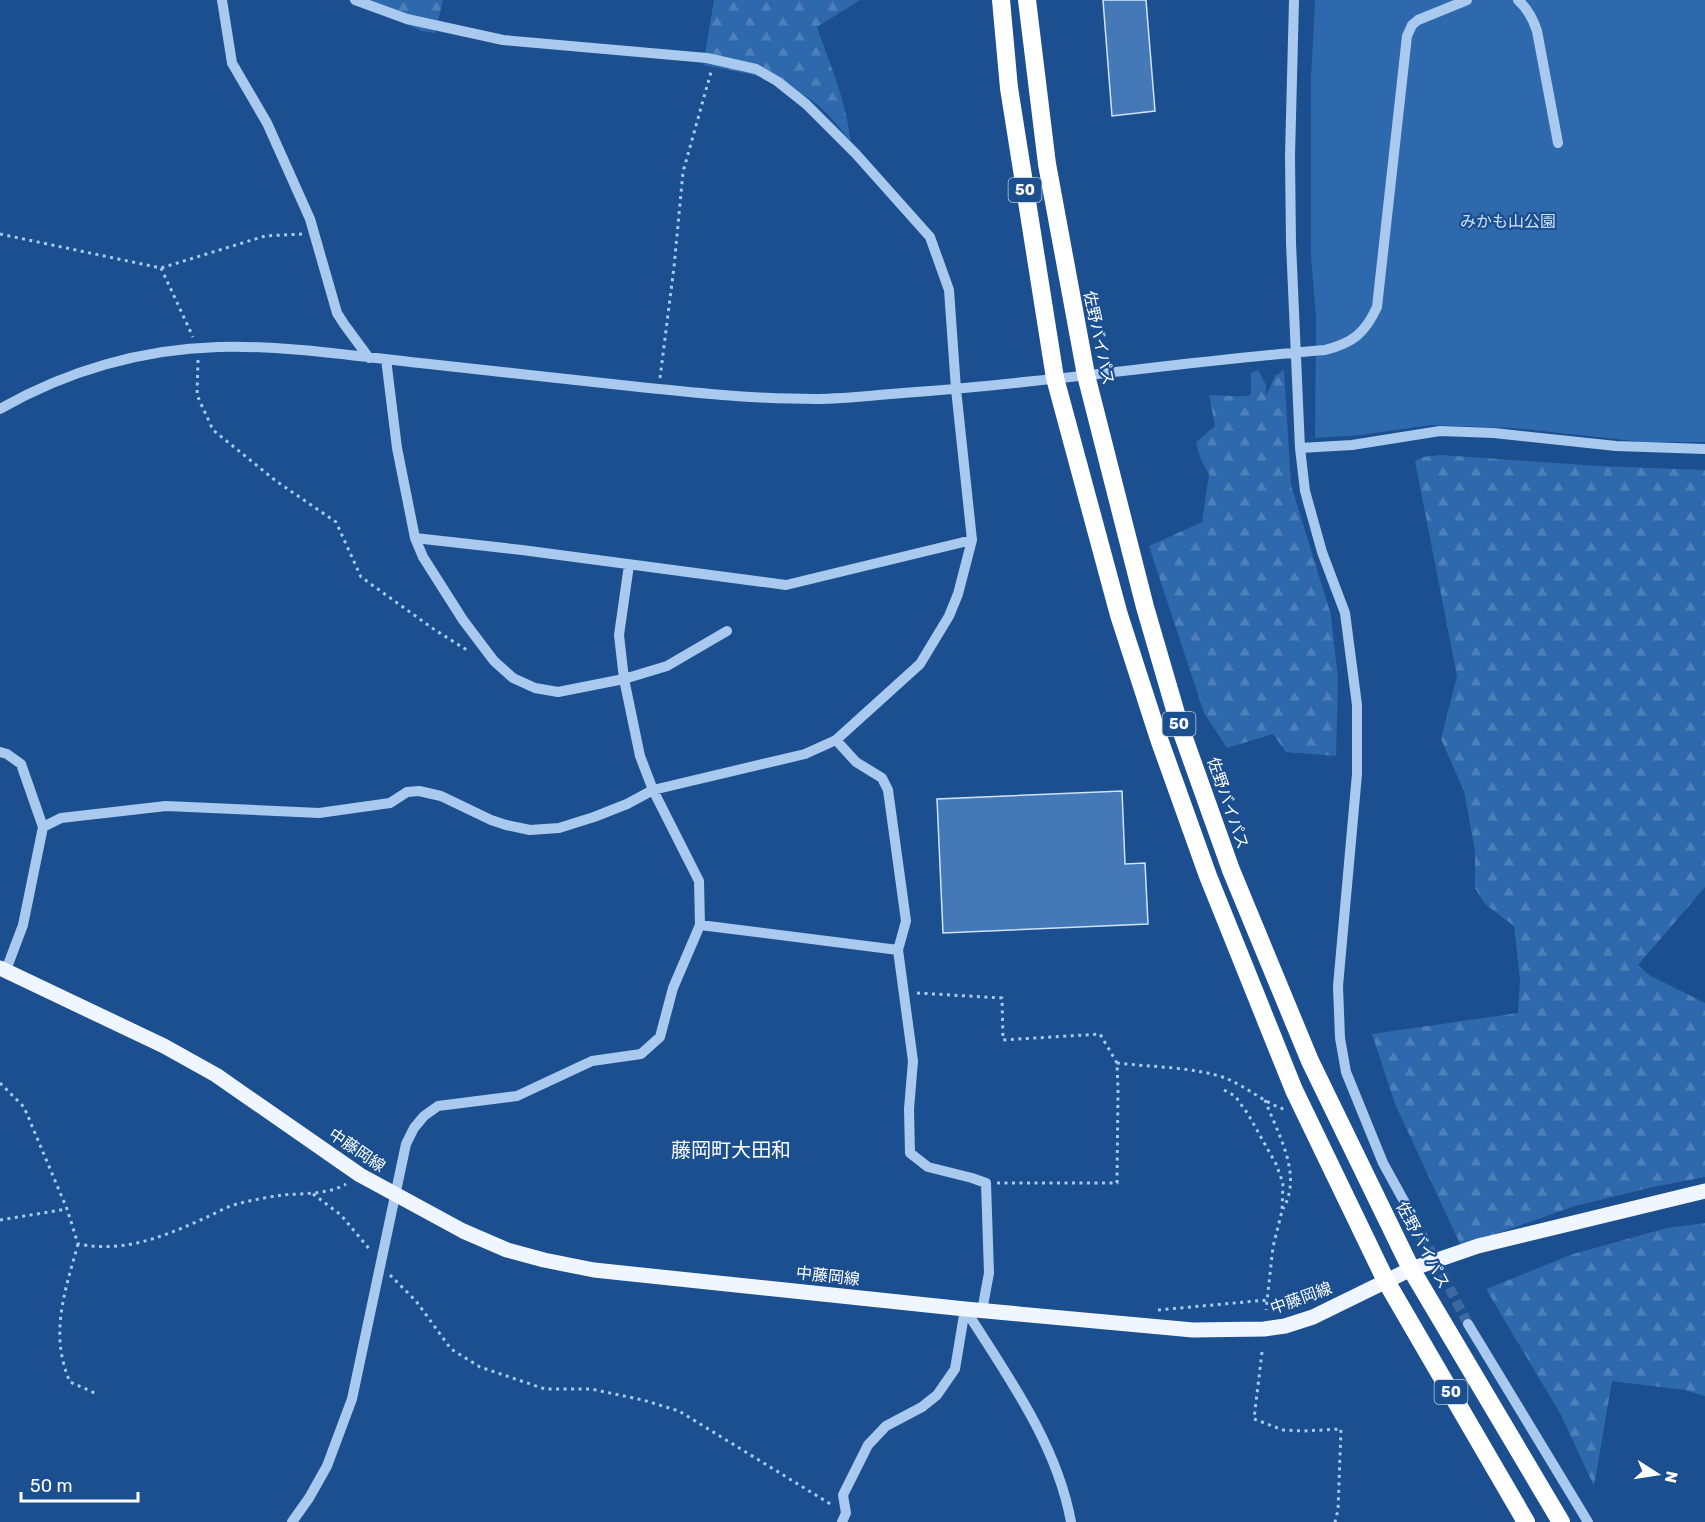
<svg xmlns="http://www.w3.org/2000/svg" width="1705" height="1522" font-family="Rubik,'Noto Sans JP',sans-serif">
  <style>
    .forest { fill: url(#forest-firs) }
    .green { fill: #2e69ad }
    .building { fill: #4478b7; stroke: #cfe3fa; stroke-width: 1.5 }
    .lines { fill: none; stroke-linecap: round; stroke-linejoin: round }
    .minor-tunnel { stroke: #3d69a0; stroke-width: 10; stroke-dasharray: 10 5; stroke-linecap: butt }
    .path { stroke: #a9c9ee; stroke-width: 3; stroke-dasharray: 3 4.5; stroke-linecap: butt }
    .minor { stroke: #a9c9ee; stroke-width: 10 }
    .major { stroke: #f0f6ff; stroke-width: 15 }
    .highway { stroke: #fff; stroke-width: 18 }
    .labels { text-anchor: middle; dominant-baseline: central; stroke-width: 4.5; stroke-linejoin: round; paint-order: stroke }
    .shield { fill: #1b4f8f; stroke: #bbcadd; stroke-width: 1.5 }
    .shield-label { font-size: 15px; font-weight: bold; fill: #fff }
    .park-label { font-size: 16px; fill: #cfe3fa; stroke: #1b4f8f }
    .street-label { font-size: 16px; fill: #fff; stroke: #1b4f8f }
    .quarter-label { font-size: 20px; fill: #fff; stroke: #1b4f8f }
  </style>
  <defs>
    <pattern id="forest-firs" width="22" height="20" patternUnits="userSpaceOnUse" patternTransform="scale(1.5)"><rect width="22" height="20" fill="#2e69ad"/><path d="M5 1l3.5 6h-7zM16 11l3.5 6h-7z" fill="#4d80b9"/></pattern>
  </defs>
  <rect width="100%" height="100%" fill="#1b4f8f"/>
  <path class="forest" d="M348,0H443L435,33L422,31Z
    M714,0H860L817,27C829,63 847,102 850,140C840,129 831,116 819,106C787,78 743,73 703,65Z
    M1258,370L1266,385V396L1275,376L1284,370L1291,485L1331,615L1338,679L1336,756L1286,752L1273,734L1227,748L1204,713L1149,546L1202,522L1209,474L1201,460L1196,442L1215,426L1209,395C1223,395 1237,398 1251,395V373Z
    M1440,455L1600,466L1705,470V887L1638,965L1649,975L1705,1003V1177L1653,1187L1575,1206L1461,1246L1395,1104L1372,1034L1518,1013L1520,979L1514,926L1485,904L1475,888V851L1464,791L1441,739L1457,676L1415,461L1423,457Z
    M1705,1223V1396L1685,1390L1612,1381L1594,1486L1561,1415L1486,1289L1573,1254L1667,1228Z"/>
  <path class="green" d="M1315,0H1705V442H1643L1515,428L1431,425L1361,435L1315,438L1316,318L1311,257V78Z"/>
  <path class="building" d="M1103,0H1146L1155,111L1112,116Z
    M1122,791L1125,864L1145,863L1148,924L943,933L937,799Z"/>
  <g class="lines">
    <path class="minor-tunnel" d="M1415,1221L1468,1324"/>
    <path class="path" d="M0,234L161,268L265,236L302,234
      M161,268L193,337
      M198,360L197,395L213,430L276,481L336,522L361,577L435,630L470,652
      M660,378L674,267L683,172L711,72
      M917,993L1002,998L1003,1040L1100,1034L1117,1063L1118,1089L1117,1183H997
      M1117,1063C1149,1067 1198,1067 1228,1079C1248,1088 1265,1103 1286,1110
      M0,1083L24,1107L67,1209L78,1244C125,1253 162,1237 203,1219C214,1214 226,1207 237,1204C252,1200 268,1197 283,1195C304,1193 327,1195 346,1184
      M1224,1090L1235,1096L1248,1114L1276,1164L1283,1183L1282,1211L1273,1247L1266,1310
      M1265,1100C1278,1135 1303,1174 1283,1209
      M313,1194L341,1215L371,1251
      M0,1220L67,1209
      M78,1244C65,1291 49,1334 70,1382L97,1394
      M390,1275L416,1301L451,1349L480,1367L545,1389H591L643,1400L679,1411L832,1505
      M1158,1310L1267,1300
      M1262,1352L1254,1419L1283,1430L1303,1431L1341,1429L1338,1510L1335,1522"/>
    <path class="minor" d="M222,0L232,63L267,123L310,219L337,313L344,324L369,358
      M1294,0L1290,156L1291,243L1300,448L1305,491L1322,552L1345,613L1357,705V774L1338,986L1340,1038L1346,1072L1383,1163L1415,1221
      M1518,0C1528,9 1533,18 1537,31L1558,143
      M0,409C66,371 142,349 218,347C284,345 355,356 420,363C487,370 554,378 621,385C686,392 750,399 816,399C849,399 883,394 916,392C1053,382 1189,361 1325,350C1353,343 1365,333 1377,307L1407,36L1412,25L1418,20L1467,0
      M1300,448L1352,445L1440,431L1494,433L1616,446L1705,449
      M415,538L522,550L786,585L972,540
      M629,565L619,635L624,679L667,666L727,631
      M836,740L856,762L882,778L888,790L906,921L898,950L913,1061L909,1109L910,1153L928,1167L972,1178L986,1183L989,1273L982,1311
      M0,752L7,754L21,764L43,827L23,925L6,970
      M43,827L61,818L166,806L319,813L390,803L407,792L419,791L441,796L491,820L506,825L530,830L559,828L594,817L627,804L653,790L805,754L836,740L920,664L949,616L958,594L972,540L956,389L949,290L930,237L856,154L806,104L777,81L756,69L707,58L503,40L407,19L355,0
      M700,925L898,950
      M965,1309C1007,1375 1057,1444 1071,1522
      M1468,1324L1588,1522
      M292,1522L309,1498L327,1466L352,1399L406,1144L414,1128L424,1116L438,1106L517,1096L592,1061L641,1054L660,1037L673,988L700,925L699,881L653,790L640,756L624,679L558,692L535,688L513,678L494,661L463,620L423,557L415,538L397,448L386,359
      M842,1522L846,1513L843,1495L868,1445L886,1426L922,1407L937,1395L955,1369L965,1309"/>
    <path class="major" d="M0,968L164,1046L216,1075L360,1175L463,1231L507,1250L544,1260L594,1270L965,1309L1193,1330L1264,1329L1285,1326L1313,1317L1411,1269L1478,1246L1705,1191"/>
    <path class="highway" d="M1001,0L1009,88L1055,378L1119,615L1159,739L1208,876L1294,1090L1386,1281L1526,1522
      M1027,0L1047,164L1086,375L1145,607L1180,727L1231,870L1310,1061L1411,1269L1561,1522"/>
  </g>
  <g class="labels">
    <g class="shield">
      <rect x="1008.5" y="178" width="33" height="24" rx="4.5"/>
      <rect x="1162.5" y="712" width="33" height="24" rx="4.5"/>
      <rect x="1434.5" y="1380" width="33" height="24" rx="4.5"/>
    </g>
    <g class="shield-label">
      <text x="1025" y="190">50</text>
      <text x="1179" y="724">50</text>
      <text x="1451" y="1392">50</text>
    </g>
    <g class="park-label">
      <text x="1508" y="221">みかも山公園</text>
    </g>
    <g class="street-label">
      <text transform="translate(1099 338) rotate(78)">佐野バイパス</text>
      <text transform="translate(1228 803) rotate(71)">佐野バイパス</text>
      <text transform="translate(357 1150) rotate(34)">中藤岡線</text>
      <text transform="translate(1423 1245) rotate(62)">佐野バイパス</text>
      <text transform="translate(828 1276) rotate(6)">中藤岡線</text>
      <text transform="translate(1301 1298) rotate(-20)">中藤岡線</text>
    </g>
    <g class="quarter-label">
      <text x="731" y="1150">藤岡町大田和</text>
    </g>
  </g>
  <g transform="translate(1657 1474) rotate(102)" stroke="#1b4f8f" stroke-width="4.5" paint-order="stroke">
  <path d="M0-4.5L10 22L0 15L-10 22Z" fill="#ffffff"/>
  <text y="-9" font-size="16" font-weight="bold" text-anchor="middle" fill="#ffffff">N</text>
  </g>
  <path d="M21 1492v9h117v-9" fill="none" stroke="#ffffff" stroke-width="3"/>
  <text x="30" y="1492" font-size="18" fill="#ffffff" stroke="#1b4f8f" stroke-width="4.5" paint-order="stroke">50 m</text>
</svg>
